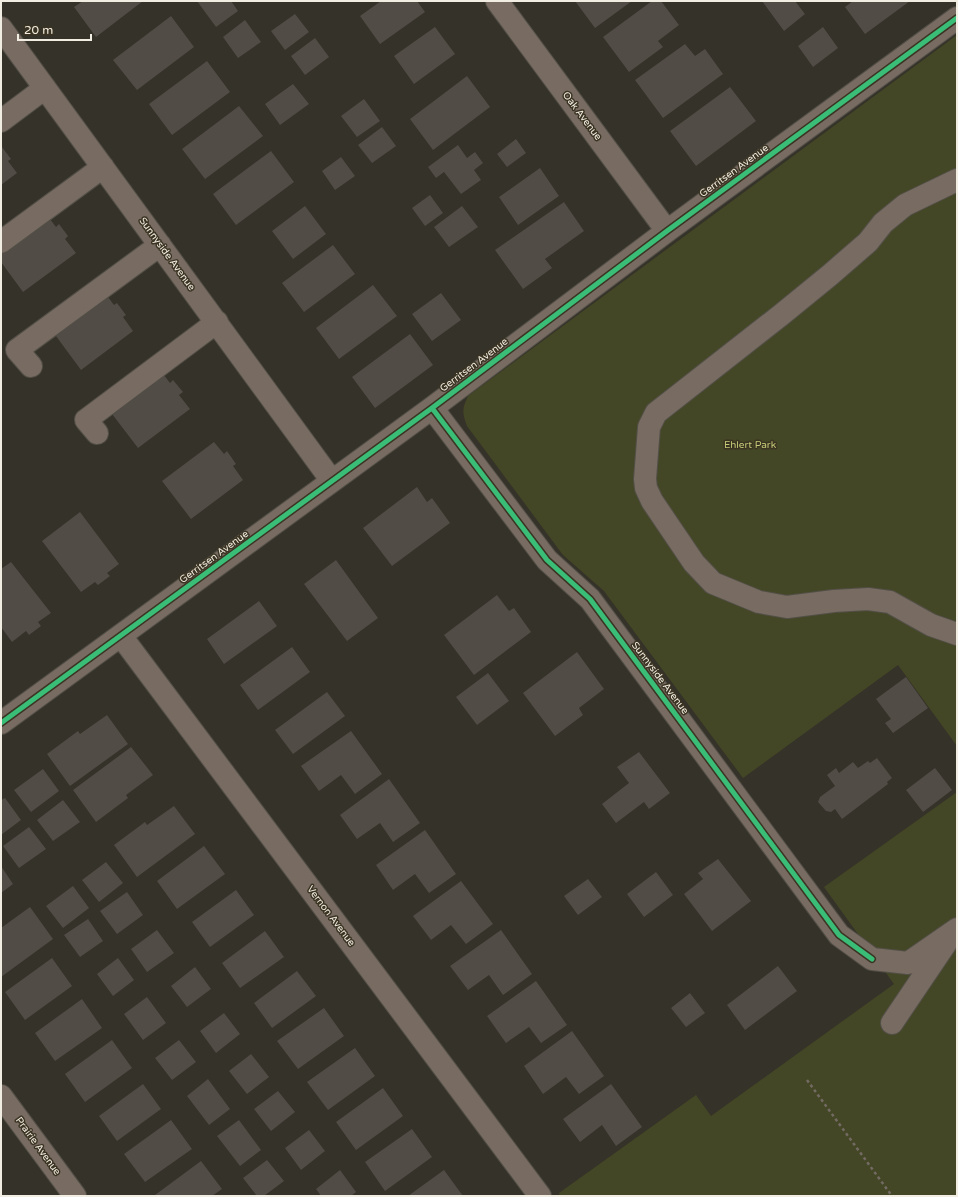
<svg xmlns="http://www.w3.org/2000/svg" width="958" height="1197" font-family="'Varela Round',sans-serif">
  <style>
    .green { fill: #444725 }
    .building { fill: #514c46 }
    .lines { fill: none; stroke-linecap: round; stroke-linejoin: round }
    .minor-casing { stroke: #524f47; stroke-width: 24 }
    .path { stroke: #726a63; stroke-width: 2.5; stroke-dasharray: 3 3; stroke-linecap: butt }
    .minor { stroke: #776b62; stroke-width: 22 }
    .cycleway-casing { stroke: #3b3423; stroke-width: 8 }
    .cycleway { stroke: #3abd76; stroke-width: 5 }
    .labels { text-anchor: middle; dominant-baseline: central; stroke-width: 3; stroke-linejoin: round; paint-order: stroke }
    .street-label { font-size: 10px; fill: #f2ede2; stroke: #3b3423 }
    .park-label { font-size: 10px; fill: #c2cb75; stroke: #3b3423 }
  </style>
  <rect width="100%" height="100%" fill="#353229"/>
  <path class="green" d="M957,35V746L898,665L743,778L604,591L563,555L467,426C462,413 462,409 468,396Z
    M957,792V1196H560L559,1193L696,1095L711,1116L894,984L824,887Z"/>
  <path class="building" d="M83,1H143L96,37L74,7Z
    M197,1H231L238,11L216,27Z
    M381,1H417L425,12L380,44L360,16Z
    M575,1H632L595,28Z
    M652,1H661L679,25L658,41L663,47L629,72L603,37Z
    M762,1H795L805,14L784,31Z
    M853,1H910L865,34L845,7Z
    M295,14L309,32L285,50L271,31Z
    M171,16L194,47L137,90L113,60Z
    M245,20L261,42L238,58L223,37Z
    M435,27L455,54L414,84L394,56Z
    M823,27L838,48L813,67L798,46Z
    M315,38L329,57L305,75L291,56Z
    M685,44L695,56L705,49L723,74L663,118L635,80Z
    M207,61L230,92L172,135L149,104Z
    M467,76L490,107L433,150L410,119Z
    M293,84L309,104L280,125L265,104Z
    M730,87L756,121L696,166L670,131Z
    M364,99L380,121L357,137L341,116Z
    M239,106L263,136L205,179L182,149Z
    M382,127L396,146L372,163L358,145Z
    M516,139L526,153L507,167L497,154Z
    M458,145L467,158L475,152L483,163L474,170L481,180L461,194L444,172L436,178L428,167Z
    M1,147H2L11,159L8,161L17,173L1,185Z
    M271,151L294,182L236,225L213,194Z
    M341,157L355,176L335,190L322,171Z
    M540,168L559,196L518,225L499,197Z
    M430,195L443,213L425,226L412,208Z
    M564,202L584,231L545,259L552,268L523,289L495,250Z
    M305,206L326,234L293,259L272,231Z
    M462,206L478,227L449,247L434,227Z
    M47,215L56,227L59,224L68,236L65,239L76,253L23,292L1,262V249Z
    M333,245L355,274L304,312L282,283Z
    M373,285L397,316L339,359L316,328Z
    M105,293L114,305L117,303L126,315L123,317L133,331L81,370L53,332Z
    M441,293L461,320L432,341L412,314Z
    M410,334L433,365L375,408L352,377Z
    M161,371L170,383L173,380L183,392L179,395L190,409L138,448L109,410Z
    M214,442L224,454L227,451L236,464L233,466L243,480L191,519L162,481Z
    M417,487L427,502L432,498L450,523L392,566L363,528Z
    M80,512L119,564L107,573L110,576L98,585L95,582L81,592L42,541Z
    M336,560L378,618L347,641L304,584Z
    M11,562L51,613L38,622L41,626L29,635L26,631L12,642L1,627V569Z
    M497,595L509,611L514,608L531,632L474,675L444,635Z
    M259,601L277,626L224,664L207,639Z
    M292,647L310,672L258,710L240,685Z
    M577,652L604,689L579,708L583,715L555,736L523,693Z
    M488,673L509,701L477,725L456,697Z
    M906,677L928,708L893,733L885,723L891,719L876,699Z
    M327,692L345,716L293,754L275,730Z
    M107,715L128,744L70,786L47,754L78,731L80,734Z
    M351,731L382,774L355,794L341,775L319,791L301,766Z
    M131,747L153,775L126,795L128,798L96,822L73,790Z
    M639,752L670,793L649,809L644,802L616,823L602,804L629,783L617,767Z
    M877,758L892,778L887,782L888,784L842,819L835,809L831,812L826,811L818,802L820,797L835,786L827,775L836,768L839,773L853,762L858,768L868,761L870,763Z
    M935,768L952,790L923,812L906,790Z
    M43,769L59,791L31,812L14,790Z
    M389,779L420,823L393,842L380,823L357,839L340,815Z
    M5,798L21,820L1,835V800Z
    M63,800L80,822L53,841L37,820Z
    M174,806L195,834L137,877L114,845L145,822L147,825Z
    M29,827L46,849L19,868L3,846Z
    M425,830L456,874L429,893L415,874L393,890L376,865Z
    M204,846L225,874L177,909L157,881Z
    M718,859L751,901L712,931L684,894L703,879L698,873Z
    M106,862L123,883L99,902L82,880Z
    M1,866L13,884L1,893Z
    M656,872L673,895L644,917L627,894Z
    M588,879L602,897L578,915L564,896Z
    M461,881L493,924L466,944L451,925L431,940L413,916Z
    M73,886L89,908L63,928L46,906Z
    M236,890L254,915L210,947L192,922Z
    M127,892L143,915L117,934L100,911Z
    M30,907L53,939L1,977V928Z
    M88,919L103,941L80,957L64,935Z
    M157,930L174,953L147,972L131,949Z
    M501,930L532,974L503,995L489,975L468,990L450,966Z
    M265,931L284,957L240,988L222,963Z
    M52,958L72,986L25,1020L5,992Z
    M118,958L134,980L113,996L97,974Z
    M778,966L797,991L745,1030L727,1005Z
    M195,967L211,989L187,1007L171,986Z
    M297,971L316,996L272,1028L254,1003Z
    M536,981L567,1025L541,1043L529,1027L506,1043L487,1016Z
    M690,993L705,1013L686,1027L671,1008Z
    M147,997L166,1023L143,1040L124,1014Z
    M82,999L102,1028L55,1061L35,1033Z
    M324,1008L344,1036L298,1069L277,1041Z
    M224,1013L240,1034L216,1053L200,1031Z
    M572,1031L604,1076L579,1094L566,1077L543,1094L524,1066Z
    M112,1040L132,1068L85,1102L65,1074Z
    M179,1040L196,1062L172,1080L155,1058Z
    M355,1048L375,1076L328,1110L307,1082Z
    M251,1054L269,1077L247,1094L229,1071Z
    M208,1079L230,1109L209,1125L187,1096Z
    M143,1084L161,1109L117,1141L99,1116Z
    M611,1084L642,1127L616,1146L602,1125L580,1142L563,1119Z
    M383,1088L403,1116L356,1150L336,1122Z
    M278,1091L295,1112L271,1131L254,1109Z
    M171,1120L192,1149L145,1182L124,1154Z
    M239,1120L261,1150L240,1166L217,1136Z
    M412,1129L432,1157L385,1191L365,1162Z
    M309,1130L325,1151L301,1170L285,1148Z
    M267,1160L284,1181L264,1196H257L243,1178Z
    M201,1161L222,1189L212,1196H155V1195Z
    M340,1170L356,1192L351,1196H321L316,1189Z
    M444,1170L463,1196H408Z"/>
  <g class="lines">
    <g class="minor-casing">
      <path id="minor" d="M497,1L667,231
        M1,28L332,481
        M1,121L45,88
        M957,180L905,205L883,223L868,242L830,275L781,315L656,413L649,427L645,479L646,488L652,501L694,563L713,583L759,602L787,607L834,601L868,599L890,602L931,625L957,634
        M1,242L103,167
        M31,366L17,350L160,245
        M432,408L547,560L590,599L839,935L872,959L908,963L957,929
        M97,433L86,420L217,322
        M121,636L540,1196
        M1,723L432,408L667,231L957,18
        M892,1023L946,943
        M1,1096L75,1196"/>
    </g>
    <path class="path" d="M807,1080L892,1196"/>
    <use href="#minor" class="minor"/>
    <g class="cycleway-casing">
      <path id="cycleway" d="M432,408L547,560L590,599L839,935L872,959
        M1,723L432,408L667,231L957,18"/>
    </g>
    <use href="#cycleway" class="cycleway"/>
  </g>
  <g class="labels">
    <g class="street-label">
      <text transform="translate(582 116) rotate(53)">Oak Avenue</text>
      <text transform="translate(734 171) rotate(-36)">Gerritsen Avenue</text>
      <text transform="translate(167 254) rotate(54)">Sunnyside Avenue</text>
      <text transform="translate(474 365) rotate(-37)">Gerritsen Avenue</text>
      <text transform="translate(214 557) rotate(-36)">Gerritsen Avenue</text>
      <text transform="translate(660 678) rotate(53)">Sunnyside Avenue</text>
      <text transform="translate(331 916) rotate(53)">Vernon Avenue</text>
      <text transform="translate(38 1146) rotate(54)">Prairie Avenue</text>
    </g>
    <g class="park-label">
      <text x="750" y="445">Ehlert Park</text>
    </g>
  </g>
  <rect width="958" height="1197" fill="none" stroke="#f2ede2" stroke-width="4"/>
  <path d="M18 34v6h73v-6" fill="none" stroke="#f2ede2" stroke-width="2"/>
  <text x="24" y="34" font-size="12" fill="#f2ede2" stroke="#3b3423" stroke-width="3" paint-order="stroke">20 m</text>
</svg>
